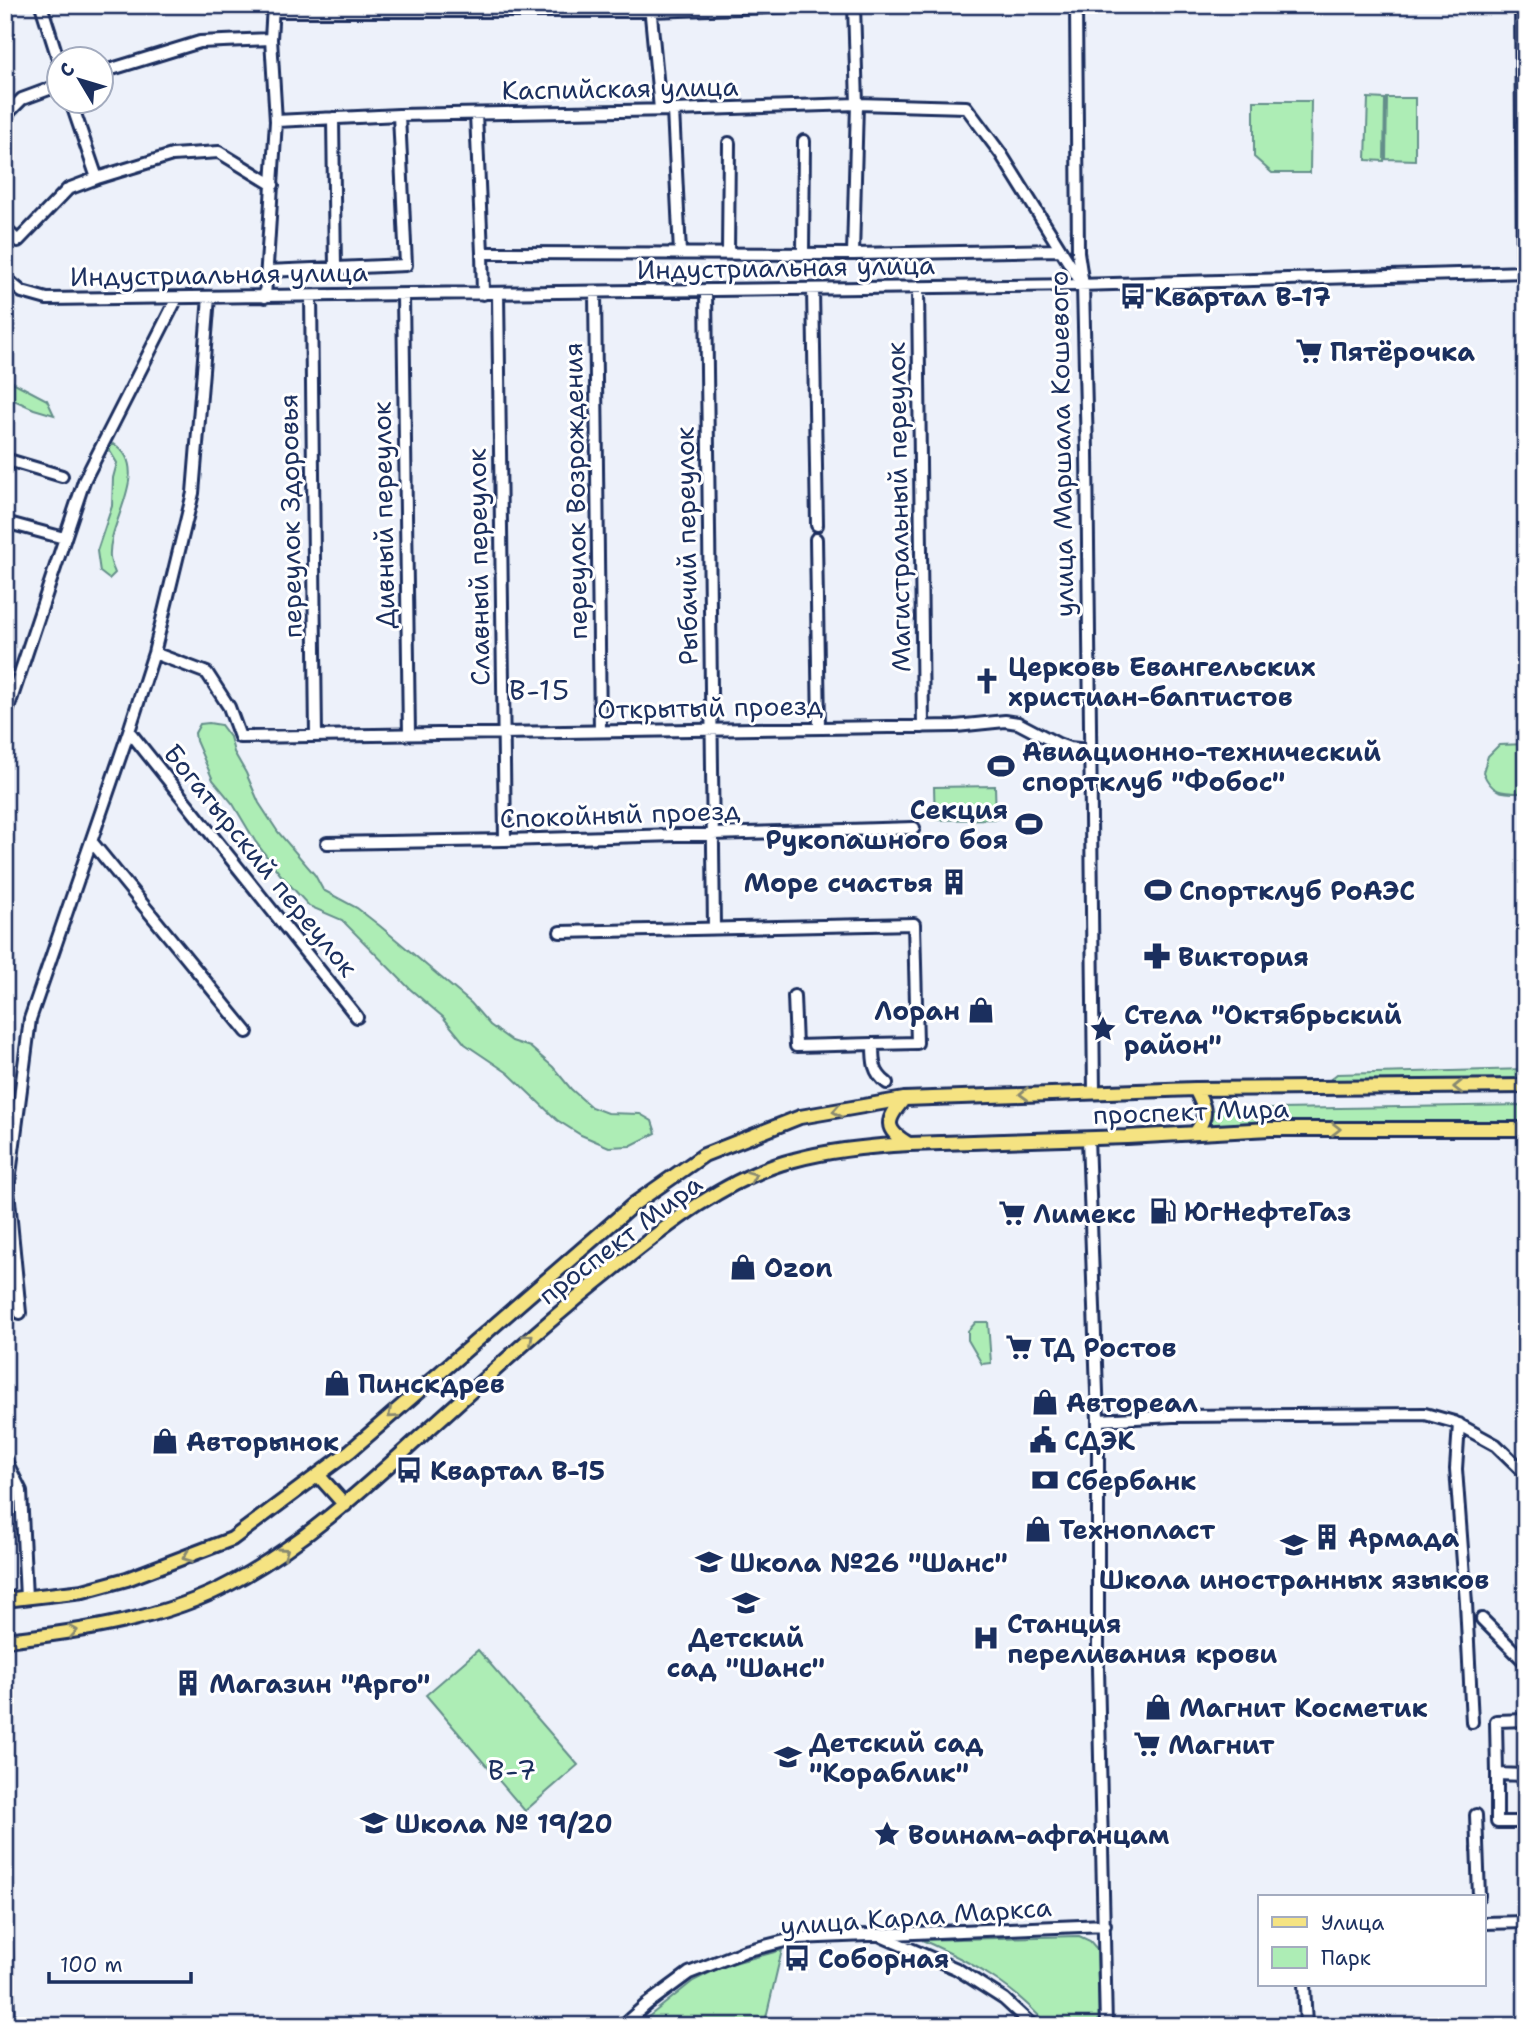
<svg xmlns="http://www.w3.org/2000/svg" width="1531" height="2031" font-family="'Shantell Sans',sans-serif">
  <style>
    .green { fill: #adedb5; stroke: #648e8a; stroke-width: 2 }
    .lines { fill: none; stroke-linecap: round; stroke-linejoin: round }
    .minor-casing { stroke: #1b2f5e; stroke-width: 16 }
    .major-casing { stroke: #1b2f5e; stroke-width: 18 }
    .minor { stroke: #fff; stroke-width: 10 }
    .major { stroke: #f5e382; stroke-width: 12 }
    .oneway { stroke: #888970 }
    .labels { text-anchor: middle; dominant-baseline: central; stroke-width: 6; stroke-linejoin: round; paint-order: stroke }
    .street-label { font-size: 26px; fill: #1b2f5e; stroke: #fff }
    .poi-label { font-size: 26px; font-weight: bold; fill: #1b2f5e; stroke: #fff; text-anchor: start }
    .neighbourhood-label { font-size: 28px; letter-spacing: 2px; fill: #1b2f5e; stroke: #fff }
  </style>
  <rect width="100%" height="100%" fill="#edf1fa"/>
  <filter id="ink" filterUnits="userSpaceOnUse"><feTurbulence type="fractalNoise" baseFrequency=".0143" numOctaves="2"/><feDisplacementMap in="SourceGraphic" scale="14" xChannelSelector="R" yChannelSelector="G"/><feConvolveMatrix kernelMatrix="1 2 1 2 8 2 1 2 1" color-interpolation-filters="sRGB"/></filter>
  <g filter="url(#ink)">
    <path class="green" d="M1368,98L1385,99L1384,161L1366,160Z
      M1387,98H1415V160L1386,159Z
      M1254,101H1311L1310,173H1272L1254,157Z
      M5,378L47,400L54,415L34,409L5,396Z
      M114,444C153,469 107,522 110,557C110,562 113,568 115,573L109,579L100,572L97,551L112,506L113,478L117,463L108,448Z
      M209,723L221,725L230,737L234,752L246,773L259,803L278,832L315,875L323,890L357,908L380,926L471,1003L490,1025L512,1041L530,1047L553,1067L571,1089L591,1107L607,1113L640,1114L652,1121L656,1133L630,1146L609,1147L581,1135L557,1120L508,1073L465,1044L443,1017L410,989L342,920L309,906L280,874L255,841L233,804L213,780L196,741L195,733L200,724Z
      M1526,744V793C1504,793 1492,795 1483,772L1488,756L1499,745Z
      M995,786L996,819L935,820L934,787Z
      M1526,1069V1084L1321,1087L1337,1074Z
      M1526,1105V1121L1206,1128L1211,1117L1208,1110Z
      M976,1322H988L991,1363L982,1364L968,1340V1331Z
      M478,1650L578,1765L525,1811L426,1695Z
      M1079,1936L1090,1941L1097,1949L1099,2026H1048C1014,1985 969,1961 922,1940Z
      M782,1950L764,2026H637L693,1981L723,1966Z"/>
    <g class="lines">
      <g class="minor-casing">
        <path id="minor" d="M41,5L60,65
          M650,5L660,109
          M854,5L857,104L853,254L1061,250
          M1076,5L1078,252L1083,285L1087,452L1094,1092
          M1521,5L1523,272
          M273,11H650L829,5
          M102,72L200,42L271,39
          M71,102L97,178
          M673,110L680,253
          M476,114L482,253
          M5,116L22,99L60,85
          M333,118L335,268
          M276,121L399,115L673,110L857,104L966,107L1001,154L1079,279
          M5,229L18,241L68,189L97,178L172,155L219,152L273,185
          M728,253L729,143
          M803,253L804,141
          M267,271L406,265L399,115
          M5,278L22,292L47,299L1078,285L1526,272
          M918,287L923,727
          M813,289L817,525
          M706,291L714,927
          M595,292L600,731
          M498,293L505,840
          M483,294L482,253L853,254
          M403,295L409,734
          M311,296L316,736
          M265,297L276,121L271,39L273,6
          M5,459L62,476
          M5,522L64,538
          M816,539L819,728
          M154,653L207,673L229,707L240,737L956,726L1005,721L1018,723L1058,744L1069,748L1089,750
          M5,718L84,481L177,298
          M129,731L357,1017
          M91,841L247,1032
          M327,843L505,840L914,828
          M560,932L914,924L917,1043L873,1044
          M794,996L796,1046L873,1044C873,1061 873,1073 887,1083
          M1088,1138L1098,1420V1668L1106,2026
          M20,1313L8,1190L30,1019L129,731L154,653L193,493L209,297
          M1098,1420L1173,1416L1425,1414L1454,1422L1496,1445L1526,1474
          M1459,1424L1456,1469L1466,1603L1472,1722
          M5,1459L21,1491L26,1598
          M1482,1619L1526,1663
          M1497,1774V1822H1526
          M1525,1775L1497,1774L1496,1721L1526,1720
          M1476,1815L1479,1896
          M1484,1923L1526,1922
          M883,1937L957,1969L1004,1999L1033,2026
          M1304,1984L1306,2026
          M622,2026L647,2004L689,1973L745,1951L797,1938L1105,1925"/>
      </g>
      <g class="major-casing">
        <path id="major" d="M904,1099C886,1120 883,1129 909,1144
          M1195,1133C1209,1115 1205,1108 1195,1089
          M319,1476L345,1505
          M5,1600L83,1591L127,1579L232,1539L350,1451L634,1204L704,1155L800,1117L904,1099L1195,1089L1526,1086
          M5,1640C78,1632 166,1619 231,1583C302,1545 361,1491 420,1437C484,1380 546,1322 613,1269C666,1226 727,1177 794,1160C830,1150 873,1146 910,1144L1127,1137L1270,1129H1526
          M5,1950L7,2026"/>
      </g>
      <use href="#minor" class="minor"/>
      <use href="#major" class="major"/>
    </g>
    <defs><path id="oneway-chevron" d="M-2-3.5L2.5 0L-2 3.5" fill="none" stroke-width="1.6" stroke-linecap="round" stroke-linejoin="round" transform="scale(1.75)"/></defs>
    <g class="oneway">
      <use href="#oneway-chevron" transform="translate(1458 1087) rotate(179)"/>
      <use href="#oneway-chevron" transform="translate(1024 1094) rotate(178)"/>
      <use href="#oneway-chevron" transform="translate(837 1111) rotate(170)"/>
      <use href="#oneway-chevron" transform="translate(1336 1129)"/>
      <use href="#oneway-chevron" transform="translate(752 1176) rotate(-23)"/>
      <use href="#oneway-chevron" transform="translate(529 1338) rotate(-42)"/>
      <use href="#oneway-chevron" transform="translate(392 1414) rotate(139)"/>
      <use href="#oneway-chevron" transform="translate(284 1552) rotate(-35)"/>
      <use href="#oneway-chevron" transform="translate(187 1557) rotate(159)"/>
      <use href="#oneway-chevron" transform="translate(73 1631) rotate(-9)"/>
    </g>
  </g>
  <defs>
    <g id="bus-bare" transform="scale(2.1)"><path d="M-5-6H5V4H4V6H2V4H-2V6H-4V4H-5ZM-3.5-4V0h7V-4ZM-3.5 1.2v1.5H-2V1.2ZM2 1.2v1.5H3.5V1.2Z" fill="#1b2f5e" stroke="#fff" stroke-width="2.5" paint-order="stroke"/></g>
    <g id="supermarket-bare" transform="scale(2.1)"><path d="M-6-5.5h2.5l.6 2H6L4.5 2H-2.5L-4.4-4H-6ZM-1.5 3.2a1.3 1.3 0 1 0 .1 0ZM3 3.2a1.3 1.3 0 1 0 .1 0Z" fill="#1b2f5e" stroke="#fff" stroke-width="2.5" paint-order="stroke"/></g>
    <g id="church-bare" transform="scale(2.1)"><path d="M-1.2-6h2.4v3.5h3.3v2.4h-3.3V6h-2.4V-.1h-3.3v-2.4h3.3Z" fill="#1b2f5e" stroke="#fff" stroke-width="2.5" paint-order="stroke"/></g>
    <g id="stadium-bare" transform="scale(2.1)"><path d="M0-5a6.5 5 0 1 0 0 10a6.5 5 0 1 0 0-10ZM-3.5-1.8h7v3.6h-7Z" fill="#1b2f5e" stroke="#fff" stroke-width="2.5" paint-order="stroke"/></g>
    <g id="building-bare" transform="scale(2.1)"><path d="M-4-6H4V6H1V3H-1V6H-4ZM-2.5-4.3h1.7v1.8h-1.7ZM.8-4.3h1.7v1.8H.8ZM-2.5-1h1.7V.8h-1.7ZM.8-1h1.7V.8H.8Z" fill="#1b2f5e" stroke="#fff" stroke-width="2.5" paint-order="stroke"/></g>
    <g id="pharmacy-bare" transform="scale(2.1)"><path d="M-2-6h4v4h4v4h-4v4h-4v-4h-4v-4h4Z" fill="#1b2f5e" stroke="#fff" stroke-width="2.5" paint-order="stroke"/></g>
    <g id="shop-bare" transform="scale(2.1)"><path d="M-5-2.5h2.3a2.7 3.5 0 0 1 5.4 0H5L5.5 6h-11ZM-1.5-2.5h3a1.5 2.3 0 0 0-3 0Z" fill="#1b2f5e" stroke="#fff" stroke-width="2.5" paint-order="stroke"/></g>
    <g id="sight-bare" transform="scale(2.1)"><path d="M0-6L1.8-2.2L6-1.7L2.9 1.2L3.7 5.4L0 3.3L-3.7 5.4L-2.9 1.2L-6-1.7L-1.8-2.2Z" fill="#1b2f5e" stroke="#fff" stroke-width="2.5" paint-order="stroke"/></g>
    <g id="fuel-bare" transform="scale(2.1)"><path d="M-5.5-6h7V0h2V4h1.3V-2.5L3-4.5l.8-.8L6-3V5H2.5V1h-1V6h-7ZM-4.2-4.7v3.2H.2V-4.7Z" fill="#1b2f5e" stroke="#fff" stroke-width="2.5" paint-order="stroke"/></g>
    <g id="civic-bare" transform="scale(2.1)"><path d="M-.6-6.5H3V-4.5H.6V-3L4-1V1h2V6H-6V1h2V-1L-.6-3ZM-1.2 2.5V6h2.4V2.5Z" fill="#1b2f5e" stroke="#fff" stroke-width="2.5" paint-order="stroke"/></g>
    <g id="bank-bare" transform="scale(2.1)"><path d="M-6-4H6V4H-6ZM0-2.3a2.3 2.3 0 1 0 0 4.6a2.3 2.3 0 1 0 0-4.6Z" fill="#1b2f5e" stroke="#fff" stroke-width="2.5" paint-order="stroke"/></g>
    <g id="school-bare" transform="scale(2.1)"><path d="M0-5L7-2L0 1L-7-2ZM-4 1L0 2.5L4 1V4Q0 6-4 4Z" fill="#1b2f5e" stroke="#fff" stroke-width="2.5" paint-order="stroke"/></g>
    <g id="hospital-bare" transform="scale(2.1)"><path d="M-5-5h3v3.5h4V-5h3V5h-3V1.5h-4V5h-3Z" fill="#1b2f5e" stroke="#fff" stroke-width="2.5" paint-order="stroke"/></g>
  </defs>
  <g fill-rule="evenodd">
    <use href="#bus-bare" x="1133" y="296"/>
    <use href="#supermarket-bare" x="1309" y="351"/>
    <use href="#church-bare" x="987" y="681"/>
    <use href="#stadium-bare" x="1001" y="766"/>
    <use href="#stadium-bare" x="1029" y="824"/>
    <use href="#building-bare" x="954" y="882"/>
    <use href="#stadium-bare" x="1158" y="890"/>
    <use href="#pharmacy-bare" x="1157" y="956"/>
    <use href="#shop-bare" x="981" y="1010"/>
    <use href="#sight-bare" x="1103" y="1029"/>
    <use href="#fuel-bare" x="1163" y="1211"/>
    <use href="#supermarket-bare" x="1012" y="1213"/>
    <use href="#shop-bare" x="743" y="1267"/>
    <use href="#supermarket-bare" x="1019" y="1347"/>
    <use href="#shop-bare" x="337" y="1383"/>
    <use href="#shop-bare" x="1045" y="1402"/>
    <use href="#civic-bare" x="1043" y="1440"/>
    <use href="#shop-bare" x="165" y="1441"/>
    <use href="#bus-bare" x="409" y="1470"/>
    <use href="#bank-bare" x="1045" y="1480"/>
    <use href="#shop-bare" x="1038" y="1529"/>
    <use href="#building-bare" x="1327" y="1537"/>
    <use href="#school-bare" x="1294" y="1545"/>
    <use href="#school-bare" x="709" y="1562"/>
    <use href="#school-bare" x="746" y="1603"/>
    <use href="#hospital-bare" x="986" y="1638"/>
    <use href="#building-bare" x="188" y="1683"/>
    <use href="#shop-bare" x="1158" y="1707"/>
    <use href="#supermarket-bare" x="1147" y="1744"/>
    <use href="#school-bare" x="788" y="1757"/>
    <use href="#school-bare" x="374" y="1823"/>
    <use href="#sight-bare" x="887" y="1834"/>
    <use href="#bus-bare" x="797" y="1958"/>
  </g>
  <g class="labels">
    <g class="street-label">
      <text transform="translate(620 88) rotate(-1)">Каспийская улица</text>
      <text transform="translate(786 267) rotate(-1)">Индустриальная улица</text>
      <text transform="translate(219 274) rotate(-1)">Индустриальная улица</text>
      <text transform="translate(1061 444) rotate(-91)">улица Маршала Кошевого</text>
      <text transform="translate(575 491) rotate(-91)">переулок Возрождения</text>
      <text transform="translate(898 507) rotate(-91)">Магистральный переулок</text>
      <text transform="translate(383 515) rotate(-91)">Дивный переулок</text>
      <text transform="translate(290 516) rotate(-91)">переулок Здоровья</text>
      <text transform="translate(686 546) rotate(-91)">Рыбачий переулок</text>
      <text transform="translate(478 567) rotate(-91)">Славный переулок</text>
      <text transform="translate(710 707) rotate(-1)">Открытый проезд</text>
      <text transform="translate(620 814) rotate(-2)">Спокойный проезд</text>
      <text transform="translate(261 860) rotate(51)">Богатырский переулок</text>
      <text transform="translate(1191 1111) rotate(-2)">проспект Мира</text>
      <text transform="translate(620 1239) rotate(-37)">проспект Мира</text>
      <text transform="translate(916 1916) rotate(-4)">улица Карла Маркса</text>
    </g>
    <g class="poi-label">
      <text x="1154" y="296">Квартал В-17</text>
      <text x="1330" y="351">Пятёрочка</text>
      <text x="1008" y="666">Церковь Евангельских<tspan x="1008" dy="30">христиан-баптистов</tspan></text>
      <text x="1022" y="751">Авиационно-технический<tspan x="1022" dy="30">спортклуб "Фобос"</tspan></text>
      <text x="1008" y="809" text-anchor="end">Секция<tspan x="1008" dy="30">Рукопашного боя</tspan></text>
      <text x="933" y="882" text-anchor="end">Море счастья</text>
      <text x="1179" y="890">Спортклуб РоАЭС</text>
      <text x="1178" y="956">Виктория</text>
      <text x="960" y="1010" text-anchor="end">Лоран</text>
      <text x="1124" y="1014">Стела "Октябрьский<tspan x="1124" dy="30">район"</tspan></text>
      <text x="1184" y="1211">ЮгНефтеГаз</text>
      <text x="1033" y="1213">Лимекс</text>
      <text x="764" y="1267">Ozon</text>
      <text x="1040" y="1347">ТД Ростов</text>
      <text x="358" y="1383">Пинскдрев</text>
      <text x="1066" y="1402">Автореал</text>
      <text x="1064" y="1440">СДЭК</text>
      <text x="186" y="1441">Авторынок</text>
      <text x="430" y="1470">Квартал В-15</text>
      <text x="1066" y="1480">Сбербанк</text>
      <text x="1059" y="1529">Технопласт</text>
      <text x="1348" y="1537">Армада</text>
      <text x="730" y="1562">Школа №26 "Шанс"</text>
      <text x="1294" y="1579" text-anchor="middle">Школа иностранных языков</text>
      <text x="1007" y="1623">Станция<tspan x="1007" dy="30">переливания крови</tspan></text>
      <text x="746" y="1637" text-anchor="middle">Детский<tspan x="746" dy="30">сад "Шанс"</tspan></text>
      <text x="209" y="1683">Магазин "Арго"</text>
      <text x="1179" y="1707">Магнит Косметик</text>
      <text x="809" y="1742">Детский сад<tspan x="809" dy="30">"Кораблик"</tspan></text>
      <text x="1168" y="1744">Магнит</text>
      <text x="395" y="1823">Школа № 19/20</text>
      <text x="908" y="1834">Воинам-афганцам</text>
      <text x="818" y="1958">Соборная</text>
    </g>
    <g class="neighbourhood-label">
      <text x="540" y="690">В-15</text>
      <text x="513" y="1770">В-7</text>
    </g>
  </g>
  <rect width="1531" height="2031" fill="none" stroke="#fff" stroke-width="28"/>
  <rect x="14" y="14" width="1503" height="2003" fill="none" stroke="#1b2f5e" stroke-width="2.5" filter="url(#ink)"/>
  <rect x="1258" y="1895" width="228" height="91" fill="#ffffff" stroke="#a4acbf" stroke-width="2"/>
  <rect x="1272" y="1917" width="35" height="10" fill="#f5e382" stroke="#a4acbf" stroke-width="2"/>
  <text x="1321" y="1930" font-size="21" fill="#1b2f5e">Улица</text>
  <rect x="1272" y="1947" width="35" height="21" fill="#adedb5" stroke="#a4acbf" stroke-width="2"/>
  <text x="1321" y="1965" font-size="21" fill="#1b2f5e">Парк</text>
  <g transform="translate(80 80) rotate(308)"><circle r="33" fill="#ffffff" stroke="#a4acbf" stroke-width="2"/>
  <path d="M0-5L12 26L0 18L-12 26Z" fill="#1b2f5e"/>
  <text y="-10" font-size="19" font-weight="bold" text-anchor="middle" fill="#1b2f5e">С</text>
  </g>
  <path d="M49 1972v10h142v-10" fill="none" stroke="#1b2f5e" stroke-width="3.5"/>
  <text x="60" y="1972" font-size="21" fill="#1b2f5e" stroke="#ffffff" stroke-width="5" paint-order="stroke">100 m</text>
</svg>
